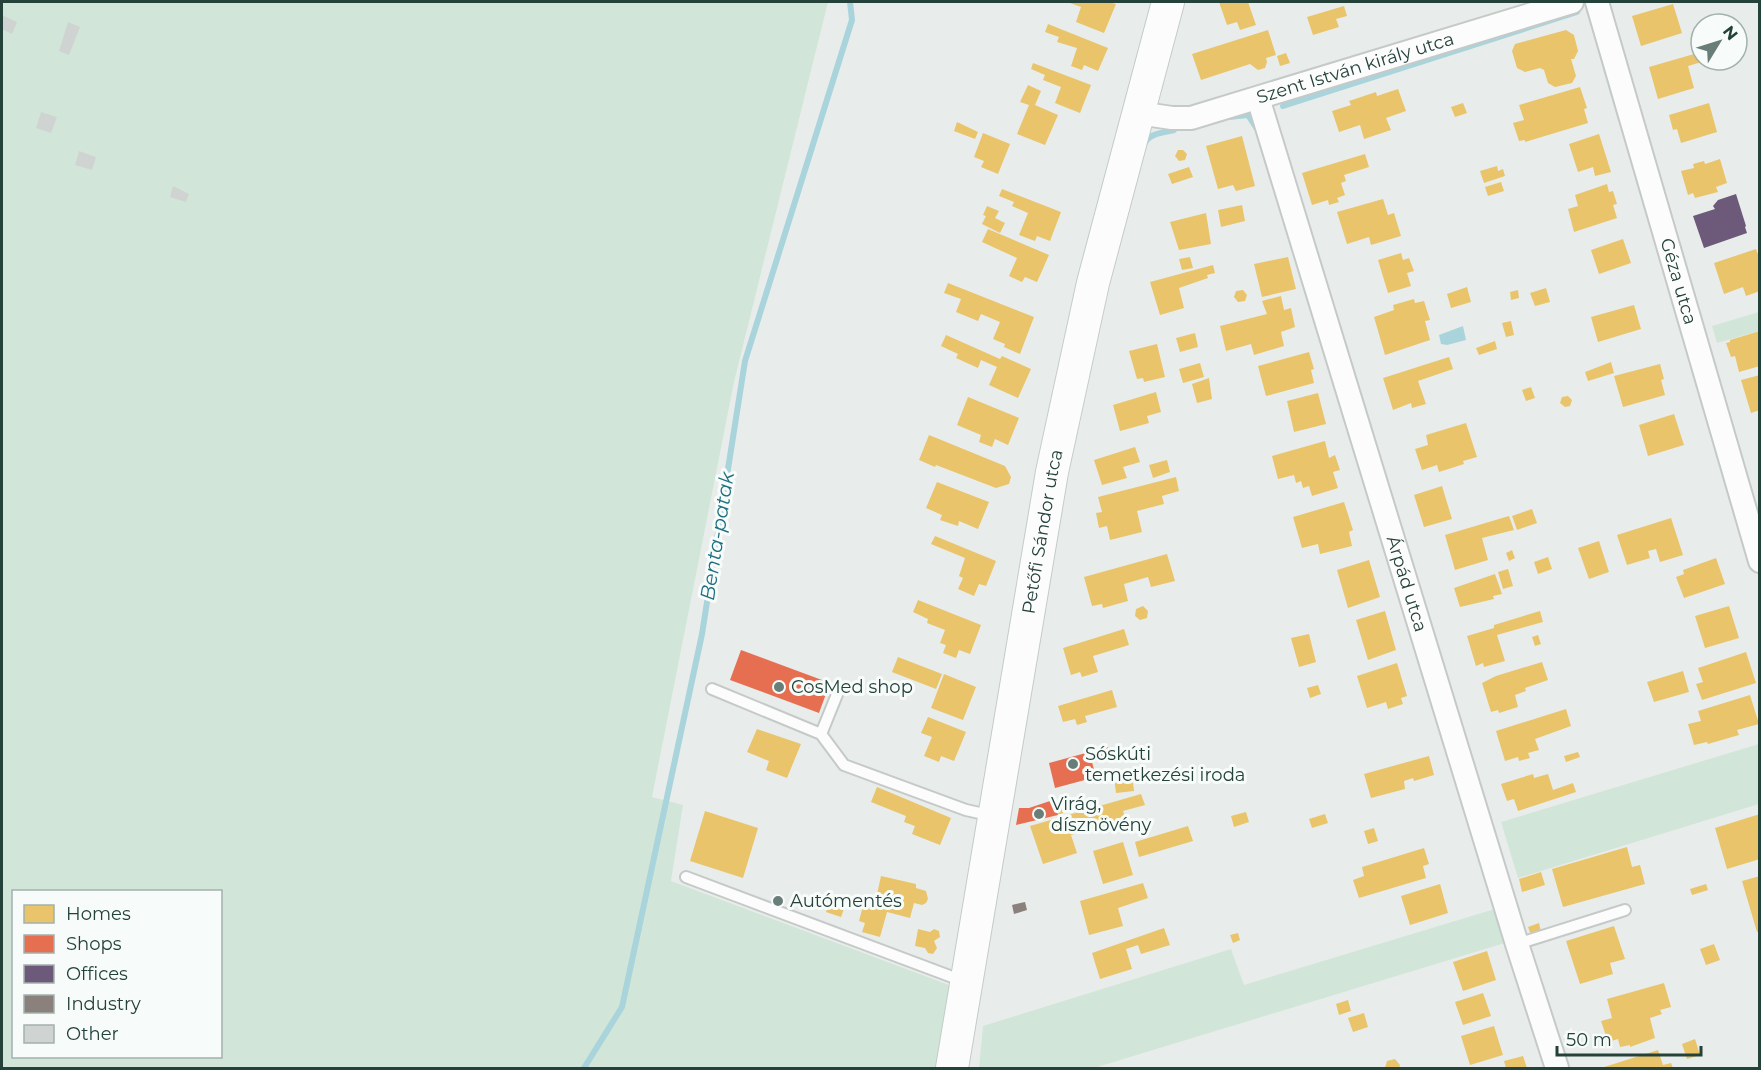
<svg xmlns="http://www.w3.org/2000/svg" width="1761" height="1070" font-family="Montserrat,sans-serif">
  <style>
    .green { fill: #d1e6d8; fill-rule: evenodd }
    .water { fill: #a9d4db }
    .homes { fill: #e9c46a }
    .shops { fill: #e76f51 }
    .offices { fill: #6d597a }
    .industry { fill: #8a817c }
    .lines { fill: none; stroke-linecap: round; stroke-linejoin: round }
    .stream { stroke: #a9d4db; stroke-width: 6 }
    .building { fill: #cfd4d2 }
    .lane-casing { stroke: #c5cac8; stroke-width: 14 }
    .street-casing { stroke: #c5cac8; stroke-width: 26 }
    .secondary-casing { stroke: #c3cbc8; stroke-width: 34 }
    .lane { stroke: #fcfcfc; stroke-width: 10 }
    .street { stroke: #fcfcfc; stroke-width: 22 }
    .secondary { stroke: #fcfcfc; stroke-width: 32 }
    .poi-dot { fill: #697e78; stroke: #f7fbf9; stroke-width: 2 }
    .labels { text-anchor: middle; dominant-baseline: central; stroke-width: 6; stroke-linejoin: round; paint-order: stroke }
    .street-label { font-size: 18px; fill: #24423a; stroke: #f7fbf9 }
    .poi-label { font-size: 18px; fill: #24423a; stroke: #f7fbf9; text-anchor: start }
    .water-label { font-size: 20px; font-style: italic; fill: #1c6f80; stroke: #f7fbf9 }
  </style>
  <rect width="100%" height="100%" fill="#e8edeb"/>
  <path class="green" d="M2,2H828L734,382L652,797L683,805L671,881L965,991L952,1068H2ZM14,892H220V1056H14Z
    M1759,312V331L1717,343L1712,326Z
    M1759,744V804L1518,878L1501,822Z
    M1498,908L1508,942L1094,1068H979L983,1026L1231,949L1244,985Z"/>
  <path class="water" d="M1463,326L1466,340L1447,345L1441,344L1439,335Z"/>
  <path class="homes" d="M1067,2H1108L1116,4L1104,33L1076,22L1081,7Z
    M1219,2H1248L1256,25L1240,30L1237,22L1227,25Z
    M1673,4L1682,33L1641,46L1632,16Z
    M1344,6L1347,16L1336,19L1339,27L1313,35L1307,17Z
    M1048,24L1108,48L1098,71L1084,65L1082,70L1071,66L1077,48L1057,42L1059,37L1045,32Z
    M1268,30L1276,55L1266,58L1267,62L1265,68L1258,70L1250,64L1201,80L1192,54Z
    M1566,30L1574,35L1578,51L1574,59H1571L1576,76L1572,83L1555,87L1548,83L1544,70L1540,68L1525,72L1517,68L1512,51L1515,44Z
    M1701,52V60L1705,61L1688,66L1694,88L1658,99L1649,67Z
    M1286,53L1290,63L1280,66L1277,56Z
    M1033,63L1091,85L1080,113L1055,103L1061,87L1043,80L1045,75L1031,69Z
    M1028,85L1041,91L1035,105L1058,115L1045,145L1017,134L1029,105L1020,102Z
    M1580,87L1587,108L1584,109L1588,123L1525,142V140L1519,141L1513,123L1524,120L1519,105Z
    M1398,89L1406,111L1386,118L1391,130L1364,139L1360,125L1339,132L1332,111L1351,105L1349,101L1376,92L1377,96Z
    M1463,103L1467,113L1455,117L1451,107Z
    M1709,103L1717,132L1681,143L1677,129L1673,130L1669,115Z
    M957,122L978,132L975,139L954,131Z
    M983,133L1010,144L998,174L981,167L984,161L974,157Z
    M1599,134L1611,172L1595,176L1593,167L1578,172L1569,144Z
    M1242,136L1255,186L1236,191L1233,185L1218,189L1206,146Z
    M1178,150H1183L1187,154L1185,160L1179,161L1175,156Z
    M1365,154L1369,167L1344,175L1346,181L1341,183L1345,195L1337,198L1339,202L1329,205L1328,200L1312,205L1302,173Z
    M1720,159L1727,183L1716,187L1718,192L1695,198L1693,193L1688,195L1681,171L1694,168L1693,164L1704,161L1705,164Z
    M1497,166L1498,171L1503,169L1505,176L1484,183L1480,171Z
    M1189,167L1193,177L1172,184L1168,174Z
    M1501,182L1504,191L1488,196L1485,187Z
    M1607,184L1609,192L1613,191L1617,204L1613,205L1617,218L1574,232L1568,209L1578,206L1575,195Z
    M1002,189L1061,212L1050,241L1037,236L1035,241L1019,235L1028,213L1012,206L1014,202L999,196Z
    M1383,199L1388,215L1394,213L1401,236L1371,245L1369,237L1347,244L1337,212Z
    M1242,205L1245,221L1221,227L1218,210Z
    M987,206L999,211L995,218L1005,223L1000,233L982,224L986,216L983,215Z
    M1206,213L1211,244L1179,250L1170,222Z
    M988,229L1049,255L1037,282L1025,277L1022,282L1009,276L1017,258L982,242Z
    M1623,239L1631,263L1599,274L1591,250Z
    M1756,249L1760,260V291L1746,296L1743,287L1724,294L1714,263Z
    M1401,253L1403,260L1409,258L1414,271L1407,273L1411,286L1388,293L1378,260Z
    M1190,257L1193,268L1182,270L1179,259Z
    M1288,257L1296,289L1262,297L1254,264Z
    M1213,265L1215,273L1207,275L1208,278L1179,288L1184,308L1160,315L1150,282Z
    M948,283L1034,317L1020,354L1004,347L1005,344L993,339L1000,322L981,314L978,321L956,312L961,299L944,293Z
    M1467,287L1471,302L1451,308L1447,294Z
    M1546,288L1550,302L1535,306L1530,293Z
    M1243,290L1247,295L1245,301L1238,302L1234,297L1236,291Z
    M1518,290L1519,298L1511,300L1510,292Z
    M1281,296L1284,310L1291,308L1295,327L1281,332L1284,346L1254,355L1251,344L1226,351L1220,326L1267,314L1262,301Z
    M1414,299L1415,303L1424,301L1430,320L1425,321L1430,340L1385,355L1374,317L1394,310L1393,305Z
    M1634,305L1641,329L1598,342L1591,317Z
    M1511,321L1514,335L1506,337L1502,323Z
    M1760,331V366L1739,372L1735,356L1731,357L1726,343L1730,342V340Z
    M1195,333L1198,347L1180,352L1176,338Z
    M946,335L1000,359L1002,356L1031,369L1018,398L989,385L997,367L981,360L978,368L956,358L958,354L941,346Z
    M1495,341L1497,349L1479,355L1476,348Z
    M1157,344L1165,377L1144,382L1143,378L1137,379L1129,351Z
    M1309,352L1314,369L1311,370L1314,383L1266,396L1258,366Z
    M1449,357L1453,369L1418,381L1426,404L1412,408L1411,403L1393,410L1383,378Z
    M1611,362L1614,373L1588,381L1585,372Z
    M1200,363L1204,377L1183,383L1179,369Z
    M1660,364L1664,379L1661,380L1665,395L1623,407L1614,376Z
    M1760,375V410L1751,413L1741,380Z
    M1209,378L1212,399L1197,403L1192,384Z
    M1531,387L1535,398L1526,401L1522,390Z
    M1156,392L1161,412L1147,416L1149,423L1120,431L1113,405Z
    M1318,393L1326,424L1294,432L1287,401Z
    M1568,396L1572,400L1570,406L1565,407L1560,403L1562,397Z
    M968,397L1019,418L1008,445L995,439L992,447L979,442L981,435L957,425Z
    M1674,414L1684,445L1648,456L1639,425Z
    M1466,423L1477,457L1463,461L1464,464L1439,472L1437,465L1422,470L1415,449L1428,445L1426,435Z
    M929,435L1005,466L1011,477L1009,484L996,488L936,465L935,467L919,460Z
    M1325,441L1329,458L1335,455L1340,470L1333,472L1338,488L1312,496L1309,486L1303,488L1301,481L1296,483L1294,475L1278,479L1272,456Z
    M1135,447L1140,462L1123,467L1127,478L1102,485L1094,460Z
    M1167,460L1170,472L1153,478L1149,465Z
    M1176,477L1179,491L1162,496L1164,504L1137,511L1142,532L1110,540L1107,526L1099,528L1096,513L1102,512L1098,497Z
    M937,482L989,502L978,529L959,521L958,526L940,520L942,515L926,508Z
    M1442,486L1452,519L1424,527L1414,495Z
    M1344,502L1353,530L1349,532L1352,546L1320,554L1318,544L1302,548L1293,517Z
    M1532,509L1537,523L1517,530L1512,516Z
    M1509,516L1514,530L1482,538L1488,560L1455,570L1445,535Z
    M1671,518L1683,555L1660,562L1656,549L1648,551L1650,558L1627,565L1617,535Z
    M935,536L996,561L986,586L979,584L974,596L958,589L963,578L959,576L965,558L931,544Z
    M1599,541L1609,572L1589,579L1578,548Z
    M1512,550L1515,558L1509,561L1506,553Z
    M1167,554L1175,581L1151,587L1148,577L1124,584L1128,601L1103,608L1102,604L1092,606L1084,577Z
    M1548,557L1552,569L1538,574L1534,562Z
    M1716,558L1725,584L1684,598L1676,577L1684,574L1683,570Z
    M1369,560L1380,597L1348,608L1337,570Z
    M1508,569L1513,586L1503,589L1498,572Z
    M1495,574L1502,594L1493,596L1494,599L1460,607L1454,588Z
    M918,600L981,625L970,654L959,650L956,658L943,653L946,645L940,643L945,630L927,623L928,619L913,612Z
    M1143,606L1148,611L1147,618L1140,620L1135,616L1136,609Z
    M1729,606L1739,638L1705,648L1695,616Z
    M1385,611L1396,650L1368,660L1356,620Z
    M1540,611L1543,622L1497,635L1505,661L1484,667L1483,663L1476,666L1467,636L1494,628V625Z
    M1124,629L1129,645L1093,656L1098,672L1082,677L1080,672L1071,675L1063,648Z
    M1309,634L1316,662L1299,667L1291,638Z
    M1538,635L1541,644L1535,646L1532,637Z
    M1746,652L1756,683L1702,700L1696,684L1703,682L1698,668Z
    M898,657L942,674L936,689L892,672Z
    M1542,662L1548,680L1525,688L1526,691L1515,695L1518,707L1499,713L1498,710L1491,712L1482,683L1496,676Z
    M1397,663L1407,696L1401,698L1403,704L1388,709L1386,702L1367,708L1357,676Z
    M1683,671L1689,692L1654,702L1647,682Z
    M944,674L976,687L963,720L931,708Z
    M1318,685L1321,694L1310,698L1307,688Z
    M1112,690L1117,707L1085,716L1087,722L1077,725L1075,719L1063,722L1058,706Z
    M1750,695L1759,724L1737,730L1739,735L1708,744L1707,742L1694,745L1688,724L1701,721L1698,711Z
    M1566,709L1571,726L1535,739L1539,750L1528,753L1530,758L1519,761L1518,757L1505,761L1496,731Z
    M928,717L966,732L954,761L941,756L939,762L924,756L932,737L921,733Z
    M757,729L801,744L787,778L766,770L769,761L747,752Z
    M1578,752L1580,757L1566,762L1564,756Z
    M1429,756L1434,775L1414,781L1413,778L1404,781L1405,789L1371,798L1364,774Z
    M1533,774L1534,778L1548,774L1553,790L1573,783L1576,792L1518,811L1514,799L1507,801L1501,784Z
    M1132,775L1134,791L1116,793L1114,777Z
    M877,787L951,818L940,845L912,834L915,826L904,822L906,816L871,802Z
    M1141,794L1145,805L1123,811L1126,820L1071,835L1077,853L1043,864L1030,826Z
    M1065,802L1068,811L1058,815L1054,805Z
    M705,811L758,828L743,878L690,861Z
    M1246,812L1249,822L1234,827L1231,816Z
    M1325,814L1328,823L1312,828L1309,819Z
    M1760,814V859L1727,869L1715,828Z
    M1188,826L1193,841L1139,857L1135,842Z
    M1374,828L1378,841L1368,844L1364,831Z
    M1123,842L1133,875L1103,884L1093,851Z
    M1627,847L1632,867L1640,865L1645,884L1563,907L1552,869Z
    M1424,848L1429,864L1423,866L1426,878L1359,898L1353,880L1364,876L1362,867Z
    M1541,872L1545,885L1522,892L1519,879Z
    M881,876L916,884V888L926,891L928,899L926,903L922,905L914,903L910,918L887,912L880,937L862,932L865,923L859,921L863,906L874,908Z
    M1760,876V931L1757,932L1742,881Z
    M1143,883L1148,898L1118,908L1123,926L1089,935L1080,901Z
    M1440,884L1448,913L1410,925L1401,896Z
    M1706,884L1708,890L1692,895L1690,889Z
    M831,897L846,903L841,917L826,912Z
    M1539,923L1541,932L1531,935L1528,927Z
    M1614,926L1625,959L1610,963L1613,974L1580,984L1566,941Z
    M1164,928L1170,945L1141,954L1138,945L1126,949L1132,969L1100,979L1092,953Z
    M918,929L930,932L934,929L939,931L940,937L934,941L937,948L933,954L928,953L925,948L915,946Z
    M1238,933L1240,940L1233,943L1230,935Z
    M1714,944L1720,960L1706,965L1700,949Z
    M1487,951L1496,980L1463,991L1453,962Z
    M1664,983L1671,1007L1660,1010L1662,1014L1650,1018L1655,1038L1630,1047V1045L1620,1047L1618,1039L1608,1042L1601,1021L1612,1018L1607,999Z
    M1483,993L1491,1016L1463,1025L1455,1002Z
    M1348,1000L1351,1011L1339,1015L1336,1004Z
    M1364,1013L1368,1027L1353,1032L1348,1018Z
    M1494,1026L1503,1055L1470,1065L1461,1036Z
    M1695,1039L1700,1055L1687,1059L1682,1044Z
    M1658,1050L1663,1065L1671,1063L1673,1068H1601Z
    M1523,1056L1527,1068H1506L1504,1061Z
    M1395,1059L1400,1065L1399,1068H1385L1387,1061Z"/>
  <path class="shops" d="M741,650L830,683L819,713L730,680Z
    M1108,747L1111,757L1092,762L1096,777L1055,788L1049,763Z
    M1053,800L1058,815L1016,825L1019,808H1029Z"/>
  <path class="offices" d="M1736,194L1746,226L1745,227L1747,233L1704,248L1693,216L1715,209L1713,206L1718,200Z"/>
  <path class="industry" d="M1025,902L1027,910L1014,914L1012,905Z"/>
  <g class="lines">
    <path class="stream" d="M1283,106L1577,12
      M1229,117L1248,115L1257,129
      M1144,145C1148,133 1163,133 1174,130
      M584,1068L622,1007L702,634L745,361L852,20L850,2"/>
  </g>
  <path class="building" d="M2,15L17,22L12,34L2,29Z
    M68,22L80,27L69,55L59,51Z
    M41,112L57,117L51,133L36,128Z
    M79,151L96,157L92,170L75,165Z
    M173,186L189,194L186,202L170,197Z"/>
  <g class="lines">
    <g class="lane-casing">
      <path id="lane" d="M712,689L821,734L844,765L966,810L993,816
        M821,734L838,692
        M686,877L963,981
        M1517,944L1625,910"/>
    </g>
    <g class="street-casing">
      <g id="street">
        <path id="s1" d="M1597,2L1760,561"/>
        <path id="s2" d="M1258,98L1517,944L1557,1068"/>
        <path id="s3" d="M1138,113L1172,118H1191L1572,2"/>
      </g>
    </g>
    <g class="secondary-casing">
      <g id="secondary">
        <path id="s4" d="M952,1068L1052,472L1093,283L1168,2"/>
      </g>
    </g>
    <use href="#lane" class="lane"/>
    <use href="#street" class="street"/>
    <use href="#secondary" class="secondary"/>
  </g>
  <g class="poi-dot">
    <circle cx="779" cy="687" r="6"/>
    <circle cx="1073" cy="764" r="6"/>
    <circle cx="1039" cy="814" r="6"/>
    <circle cx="778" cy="901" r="6"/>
  </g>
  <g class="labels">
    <g class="street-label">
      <text stroke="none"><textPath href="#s3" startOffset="225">Szent István király utca</textPath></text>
      <text stroke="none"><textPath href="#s1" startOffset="291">Géza utca</textPath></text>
      <text stroke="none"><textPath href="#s4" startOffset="544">Petőfi Sándor utca</textPath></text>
      <text stroke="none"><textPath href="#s2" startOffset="508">Árpád utca</textPath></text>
    </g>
    <g class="poi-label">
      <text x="791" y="687">CosMed shop</text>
      <text x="1085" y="754">Sóskúti<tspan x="1085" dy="21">temetkezési iroda</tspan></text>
      <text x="1051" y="804">Virág,<tspan x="1051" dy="21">dísznövény</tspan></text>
      <text x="790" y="901">Autómentés</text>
    </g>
    <g class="water-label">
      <text transform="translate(717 536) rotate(-81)">Benta-patak</text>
    </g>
  </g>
  <rect width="1761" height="1070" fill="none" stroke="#24423a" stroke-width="6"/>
  <rect x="12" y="890" width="210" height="168" fill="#f7fbf9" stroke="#a3b1ad" stroke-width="1.5"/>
  <rect x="24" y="905" width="30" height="18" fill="#e9c46a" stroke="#a3b1ad" stroke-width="1.5"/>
  <text x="66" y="920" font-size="18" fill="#24423a">Homes</text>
  <rect x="24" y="935" width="30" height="18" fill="#e76f51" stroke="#a3b1ad" stroke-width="1.5"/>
  <text x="66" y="950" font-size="18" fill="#24423a">Shops</text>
  <rect x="24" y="965" width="30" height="18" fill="#6d597a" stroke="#a3b1ad" stroke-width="1.5"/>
  <text x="66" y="980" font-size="18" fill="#24423a">Offices</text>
  <rect x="24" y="995" width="30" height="18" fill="#8a817c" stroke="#a3b1ad" stroke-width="1.5"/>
  <text x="66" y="1010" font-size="18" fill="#24423a">Industry</text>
  <rect x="24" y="1025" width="30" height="18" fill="#cfd4d2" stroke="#a3b1ad" stroke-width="1.5"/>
  <text x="66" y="1040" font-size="18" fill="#24423a">Other</text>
  <g transform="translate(1719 42) rotate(52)"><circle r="28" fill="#f7fbf9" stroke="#a3b1ad" stroke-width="1.5"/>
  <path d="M0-4.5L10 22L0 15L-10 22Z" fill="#697e78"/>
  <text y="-9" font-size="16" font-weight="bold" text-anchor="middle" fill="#24423a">N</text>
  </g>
  <path d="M1557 1046v9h144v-9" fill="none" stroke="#24423a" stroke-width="3"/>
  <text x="1566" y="1046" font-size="18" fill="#24423a" stroke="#f7fbf9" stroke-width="4.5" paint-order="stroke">50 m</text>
</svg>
